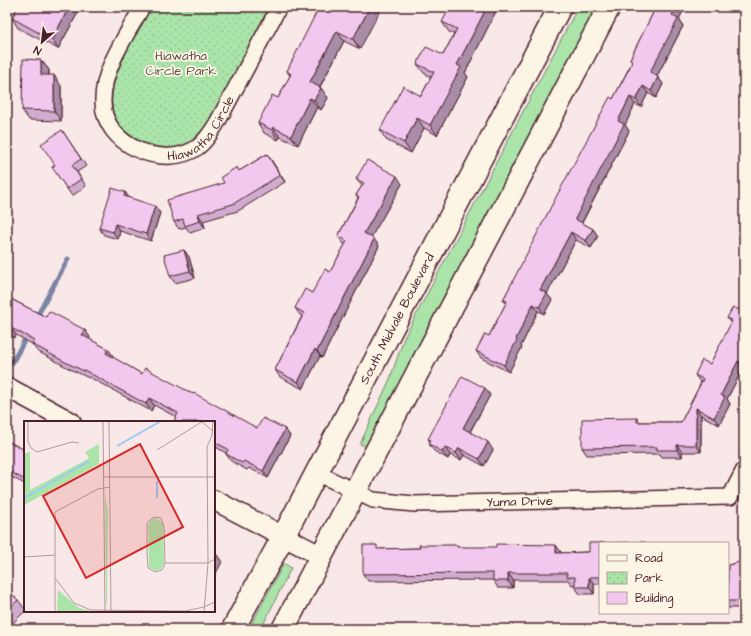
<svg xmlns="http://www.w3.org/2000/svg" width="751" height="636" font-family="'Architects Daughter',sans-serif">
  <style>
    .grass { fill: #aae4a9; stroke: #7a826a }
    .park { fill: url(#park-dots); stroke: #7a826a }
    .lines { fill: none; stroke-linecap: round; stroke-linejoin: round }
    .stream { stroke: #7b84a4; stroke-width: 5 }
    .minor-casing { stroke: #4a1f2b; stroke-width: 18 }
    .tertiary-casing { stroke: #4a1f2b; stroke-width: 22 }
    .secondary-casing { stroke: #4a1f2b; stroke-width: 25 }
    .minor { stroke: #fcf5e5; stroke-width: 15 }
    .tertiary { stroke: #fcf5e5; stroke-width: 19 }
    .secondary { stroke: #fcf5e5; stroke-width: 22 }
    .wall { fill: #d0acce; stroke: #4a1f2b }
    .shaded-wall { fill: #a98ca7; stroke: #4a1f2b }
    .building { fill: #f2c8ef; stroke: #4a1f2b }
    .labels { text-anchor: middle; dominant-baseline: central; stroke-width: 3.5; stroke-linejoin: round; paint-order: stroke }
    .park-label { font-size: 13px; fill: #62504a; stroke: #fcf5e5 }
    .street-label { font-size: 13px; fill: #4a1f2b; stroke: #fcf5e5 }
    .inset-river { fill: none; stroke: #9bc8f5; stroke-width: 2 }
    .inset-road { fill: none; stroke: #b3989c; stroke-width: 1 }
    .view { fill: #d62828; fill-opacity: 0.15; stroke: #d62828; stroke-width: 2 }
    .inset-edge { fill: none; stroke: #4a1f2b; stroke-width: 2 }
  </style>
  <defs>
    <pattern id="park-dots" width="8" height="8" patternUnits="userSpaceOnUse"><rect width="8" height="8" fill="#aae4a9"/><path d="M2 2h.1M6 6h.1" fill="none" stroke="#94c392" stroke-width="1.8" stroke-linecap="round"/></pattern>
  </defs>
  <rect width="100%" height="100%" fill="#f9e8e8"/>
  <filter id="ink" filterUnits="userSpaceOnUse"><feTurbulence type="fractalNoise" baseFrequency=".025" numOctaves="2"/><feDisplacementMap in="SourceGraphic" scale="8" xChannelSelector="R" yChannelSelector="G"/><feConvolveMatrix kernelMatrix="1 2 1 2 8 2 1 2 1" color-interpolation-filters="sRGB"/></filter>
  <g filter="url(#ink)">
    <path class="grass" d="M578,7H598L368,447L360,444L390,379L404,338Z
      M284,563L291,568L261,629H249Z"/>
    <path class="park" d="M151,7H269C254,36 240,65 224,93C216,109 208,126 194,138C182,149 162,150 148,144C77,118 129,50 151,7Z"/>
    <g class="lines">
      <path class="stream" d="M36,318L68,259
        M12,363L28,334"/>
      <g class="minor-casing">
        <g id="minor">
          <path id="s1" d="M142,7C127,35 102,69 103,102C103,145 164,171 198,147C206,141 212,131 217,123L279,7"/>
          <path id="s2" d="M317,473L373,500L414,504L730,497L744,470"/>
        </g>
      </g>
      <g class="tertiary-casing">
        <path id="tertiary" d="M7,387L71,422
          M214,500L321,556"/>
      </g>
      <g class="secondary-casing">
        <g id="secondary">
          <path id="s3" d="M233,629L283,537L560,7"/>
          <path d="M283,629L609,7"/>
        </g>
      </g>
      <use href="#minor" class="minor"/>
      <use href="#tertiary" class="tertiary"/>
      <use href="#secondary" class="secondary"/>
    </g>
    <path class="wall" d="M22,7H81L58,49L18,28L12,18Z
      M498,7L465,73L468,77L437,135L424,128L411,153L386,140L380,130L421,96L431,77L424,73L417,64L443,55L454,34L449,32L442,22Z
      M656,7H685L679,19L683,26L657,76L663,84L656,98L648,93L641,107L635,104L625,125L629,131L582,223L593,229L598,236L591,248L576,240L547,294L552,300L544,314L538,311L521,346L522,347L509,372L481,358L476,351L489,336L506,303L503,300L613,99L632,62L630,59Z
      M333,11L360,49L344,41L320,87L328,98L321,110L317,107L298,145L280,137L278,140L264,133L258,123L278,98L290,76L287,71Z
      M41,60L49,70V75L61,86V121L29,120L22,110Z
      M62,130L86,166L77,172L86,186L72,196L52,167L55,165Z
      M267,154L285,182L238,211L203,221L205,228L190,233L186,227L179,229L174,222L224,183L239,171Z
      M356,179L402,184L371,237L379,246L322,358L320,356L303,389L280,377L275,370L302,316L300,315L295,308L312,293L330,272L345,245L343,243L338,236L358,198L356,195L362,186Z
      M125,192L129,198L160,213L151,241L120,231L118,239L104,235L99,228Z
      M184,250L189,257L195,278L175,283L170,276Z
      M7,297L46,317L90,337L89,339L108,349L113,356L112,357L142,374L257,428L285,429L290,436L268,478L249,468L247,470L231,461L226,454V453L214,446V422H175L174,421L176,417L154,405L151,411L89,377V378L72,370L37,351L32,344L16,335L14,338L7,334Z
      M744,311V369L743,368L727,399L730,404L719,425L701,415V452H682V457H662L660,454L587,455L582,448L637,418L640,422H681L701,383L700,382L695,375L710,364L731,324L727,318L744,312Z
      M490,395L470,432L493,450L484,466L464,455L461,460L450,455L448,459L434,451L429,444L430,442L428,439Z
      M7,441L25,450V484L7,475Z
      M600,543V584H594V594H580L575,587V585H572L568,580H513V588H498L493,580L368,581L363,574L380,549L420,548L457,545L458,547L561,552V553L589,552Z
      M744,561V608H728V565Z
      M7,589L18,600L25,609V611L7,629Z"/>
    <path class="shaded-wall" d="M69,7H81L58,49L52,40Z
      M370,7H382L360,49L353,39Z
      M487,7H498L465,73L468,77L437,135L430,125L457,65Z
      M676,7H685L679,19L683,26L655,80L650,72L672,15Z
      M337,31L344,41L317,92L310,82Z
      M41,60L49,70L48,85L41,75Z
      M54,75L61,86V121L54,111Z
      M658,77L663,84L656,98L651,91Z
      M643,86L648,93L641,107L636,100Z
      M321,88L328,98L321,110L314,100Z
      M630,97L635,104L625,125L629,131L580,226L575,219L618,121Z
      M310,98L317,107L298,145L291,136Z
      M417,118L424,128L411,153L404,143Z
      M273,127L280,137L278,140L272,130Z
      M267,154L272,161L285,182L280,175Z
      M397,176L402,184L369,241L364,233Z
      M125,192L130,199L124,196Z
      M155,206L160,213L151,241L146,234Z
      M198,214L203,221L205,228L200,221Z
      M115,224L120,231L118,239L113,232Z
      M593,229L598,236L591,248L586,241Z
      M571,232L576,240L547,294L552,300L544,314L539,307L540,290Z
      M374,239L379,246L322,358L317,351Z
      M184,250L189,257L195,278L190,271Z
      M533,304L538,311L521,346L522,347L509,372L504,365L516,339Z
      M11,328L16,335L14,338L9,331Z
      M85,330L90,337L87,342L82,335Z
      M108,349L113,356L111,361L106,353Z
      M315,349L320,356L303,389L298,382Z
      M744,357V367L741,363Z
      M738,361L743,368L727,399L730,404L719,425L714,418L721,395Z
      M485,388L490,395L468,435L463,428Z
      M149,398L154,405L151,411L146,404Z
      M696,408L701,415V452L696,445Z
      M285,429L290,436L268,478L263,471Z
      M488,442L493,450L484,466L479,459Z
      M677,445L682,452V457L677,450Z
      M445,447L450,455L448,459L442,452Z
      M459,448L464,455L461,460L456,453Z
      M556,545L561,552V560L556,553Z
      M217,555L222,562L214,577V561Z
      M508,573L513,580V588L508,581Z
      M589,577L594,584V594L589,587Z"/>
    <path class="building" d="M18,7L22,8V7H69L52,40L12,18Z
      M319,7H326L333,11L336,7H370L353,39L337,31L310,82L321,88L314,100L310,98L291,136L273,127L272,130L258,123L272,95L278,98L291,74L287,71Z
      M450,7H487L457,65L461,67L430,125L417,118L404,143L380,130L403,86L421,96L434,72L417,64L426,47L443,55L457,29L442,22Z
      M656,7H676L672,15L678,19L650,72L658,77L651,91L643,86L636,100L630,97L618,121L624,124L575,219L593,229L586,241L571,232L540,290L547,293L539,307L533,304L516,339L517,340L504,365L476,351L485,334L489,336L507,301L503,300L556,197L610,97L613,99L633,61L630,59Z
      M23,59L41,60V75H54V111L22,110Z
      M62,130L81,159L72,165L81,179L67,189L52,167L55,165L41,144Z
      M267,154L280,175L233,204L198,214L200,221L185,226L183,219L174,222L167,200L224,183L221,177L237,167L239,171Z
      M367,160L397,176L364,233L374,239L317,351L315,349L298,382L275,370L304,313L295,308L305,289L312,293L325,269L330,272L347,241L338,236L359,197L356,195L364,183L356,179Z
      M112,188L125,192L124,196L155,206L146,234L115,224L113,232L99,228Z
      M184,250L190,271L170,276L164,255Z
      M7,297L46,317L49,311L85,330L82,335L108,349L106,353L142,374L145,368L193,394L194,393L257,428L263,418L285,429L263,471L244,461L242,463L226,454L228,449L214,442V422H176L174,421L178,413L149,398L146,404L84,370V371L67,363L32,344L34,340L11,328L9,331L7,330Z
      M733,307L744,312V311V357L741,363L738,361L721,395L725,397L714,418L696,408V445H677V450H657V447L582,448V419L637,418V422H681L703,379L695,375L702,360L710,364L732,321L727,318Z
      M462,376L485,388L463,428L488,442L479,459L459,448L456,453L445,447L442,452L429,444L431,440L428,439Z
      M7,441L25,450V480L7,470Z
      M645,542V543H600V577H589V587H575V577H567V573H508V581H493V573L363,574V545H377V549L420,548L419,545H457V547H496V544L556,545V553L589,552V543Z
      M214,553L217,555L214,561Z
      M744,561V599L736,601H728V565Z
      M7,589L18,600L7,611Z"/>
  </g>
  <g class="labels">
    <g class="park-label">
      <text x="181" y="56">Hiawatha<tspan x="181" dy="15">Circle Park</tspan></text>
    </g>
    <g class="street-label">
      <text stroke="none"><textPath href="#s1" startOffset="243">Hiawatha Circle</textPath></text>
      <text stroke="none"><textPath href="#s3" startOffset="351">South Midvale Boulevard</textPath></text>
      <text stroke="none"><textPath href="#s2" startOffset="209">Yuma Drive</textPath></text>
    </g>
  </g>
  <g transform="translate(24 421)">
    <rect width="191" height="191" fill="#f9e8e8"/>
    <path d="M6,31V69L75,32V43L0,84V32ZM81,73L84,90L83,186L82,182ZM34,169L55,187L71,191H33Z" fill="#aae4a9"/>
    <path d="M0,32L6,35V64L0,67Z" fill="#aae4a9"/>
    <path d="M75,23V33L66,38L61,31ZM132,97L139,102L140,143L137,148L131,150L125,146L124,105L127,98Z" fill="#aae4a9"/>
    <path class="inset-river" d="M93,25L137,0M0,77L65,40M133,77V60"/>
    <path class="inset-road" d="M4,0V21L7,27L13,31L48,21L55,22M79,0L81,191M85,0L87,191M178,1L189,10M133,29L179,0M80,56H191M130,96L137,97L140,106L141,143L138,149L131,151L124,147L123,133V102ZM0,136L31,134M141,142H184L191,138M31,157L50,182L67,189L161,190L180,186L191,181M31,191V91L74,68L86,66M180,191L184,142L183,26L188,14L189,0"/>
    <path class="view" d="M116,23L159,106L62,157L19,75Z"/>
    <rect width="191" height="191" class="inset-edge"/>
  </g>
  <rect width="751" height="636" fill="none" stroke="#fcf5e5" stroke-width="24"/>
  <rect x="12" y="12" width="727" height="612" fill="none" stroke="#4a1f2b" stroke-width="1.5" filter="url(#ink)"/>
  <rect x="599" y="542" width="130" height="72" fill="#fcf5e5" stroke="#b59f9b"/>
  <rect x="607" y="555" width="20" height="6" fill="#fcf5e5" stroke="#b59f9b"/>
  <text x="635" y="562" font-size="12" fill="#4a1f2b">Road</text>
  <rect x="607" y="572" width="20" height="12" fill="url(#park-dots)" stroke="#b59f9b"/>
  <text x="635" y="582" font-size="12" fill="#4a1f2b">Park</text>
  <rect x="607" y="592" width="20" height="12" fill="#f2c8ef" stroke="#b59f9b"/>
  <text x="635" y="602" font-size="12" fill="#4a1f2b">Building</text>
  <g transform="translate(42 42) rotate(208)" stroke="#fcf5e5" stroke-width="3" paint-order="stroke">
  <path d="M0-3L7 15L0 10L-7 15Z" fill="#4a1f2b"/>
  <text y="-6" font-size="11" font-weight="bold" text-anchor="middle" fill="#4a1f2b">N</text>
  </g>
</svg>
